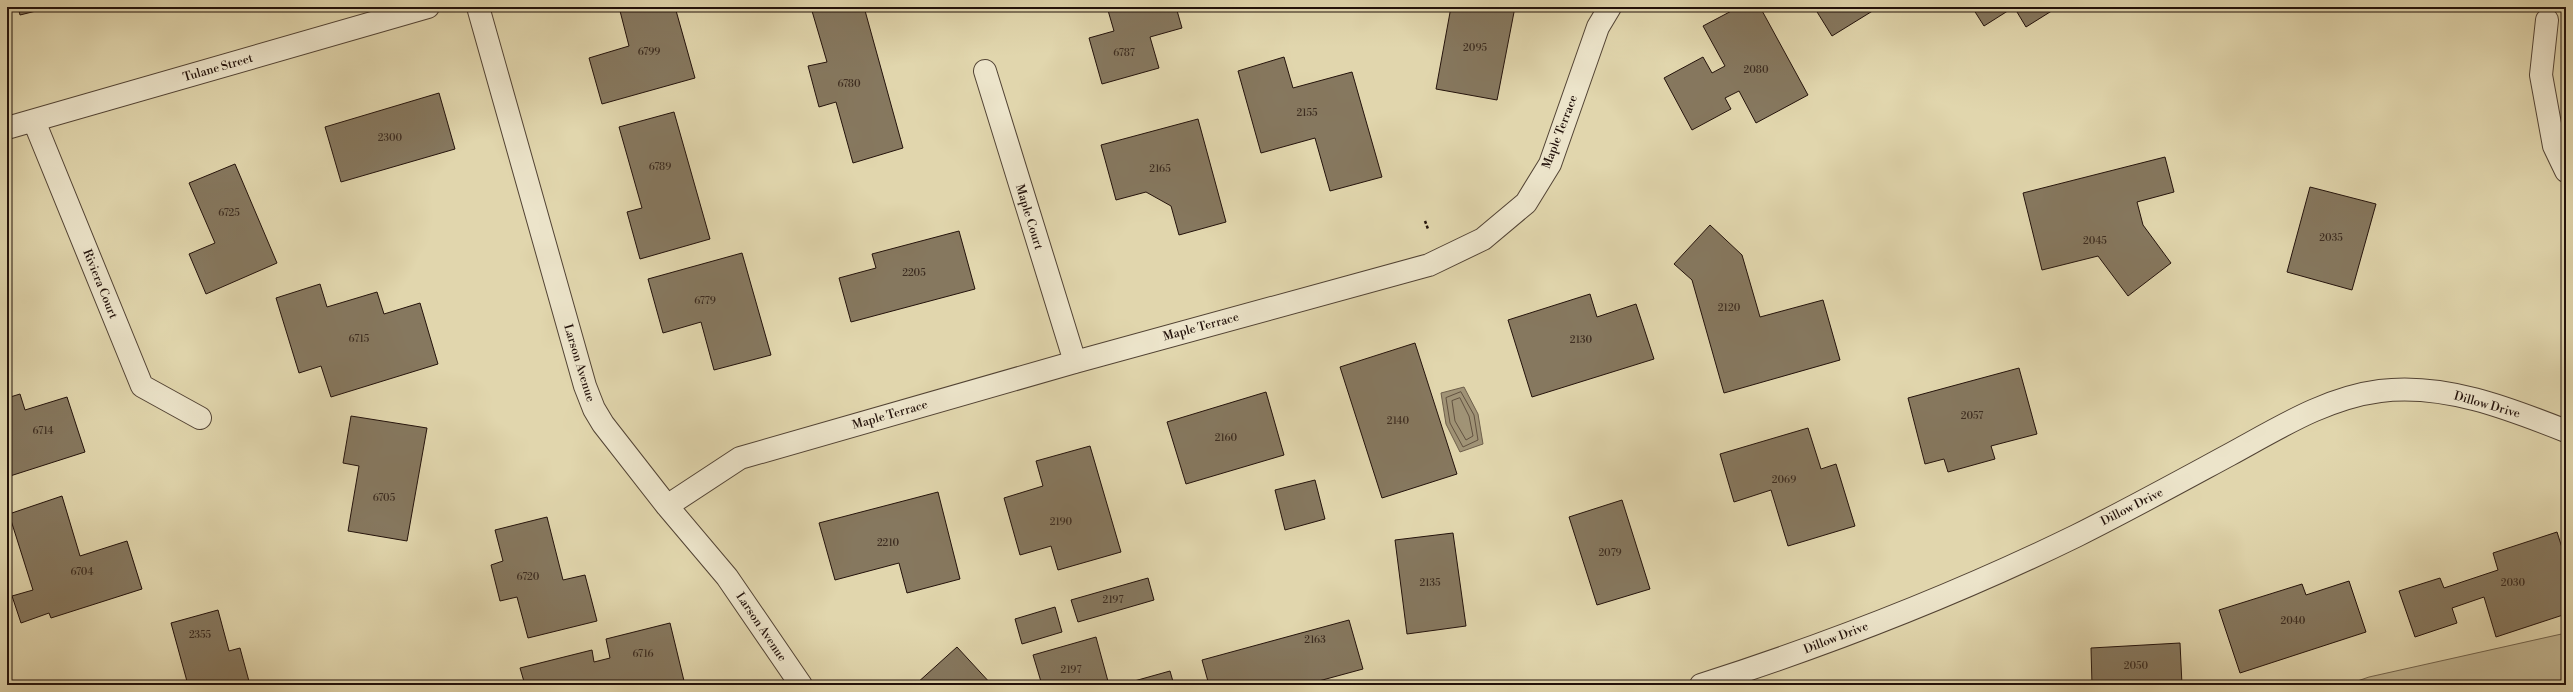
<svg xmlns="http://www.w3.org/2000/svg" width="2573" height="692" font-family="'Libre Bodoni',serif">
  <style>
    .green { fill: #c1b591; stroke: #72644e }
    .water { fill: #a09376; stroke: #6e5f4b }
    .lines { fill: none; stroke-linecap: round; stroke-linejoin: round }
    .shore { stroke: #625240; stroke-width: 1 }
    .building { fill: #86785f; stroke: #23120b }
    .minor-casing { stroke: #524334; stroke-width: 24 }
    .path { stroke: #23120b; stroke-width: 2.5; stroke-dasharray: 3 2; stroke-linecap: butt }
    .minor { stroke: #ece4ca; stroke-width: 22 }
    .labels { text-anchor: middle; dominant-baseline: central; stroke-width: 3.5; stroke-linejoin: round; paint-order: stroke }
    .number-label { font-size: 10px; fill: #3c2c20 }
    .street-label { font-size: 12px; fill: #23120b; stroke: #ece4ca }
  </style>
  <rect width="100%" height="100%" fill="#e1d6ad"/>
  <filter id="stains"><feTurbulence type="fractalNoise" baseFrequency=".005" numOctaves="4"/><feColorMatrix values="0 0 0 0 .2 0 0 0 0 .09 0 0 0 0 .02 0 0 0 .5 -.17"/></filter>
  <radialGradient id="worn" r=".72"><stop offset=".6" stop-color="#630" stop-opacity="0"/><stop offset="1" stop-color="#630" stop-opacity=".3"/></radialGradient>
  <path class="green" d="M2566,633V685H2346L2369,677Z"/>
  <path class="water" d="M1464,387L1478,414L1483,444L1460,452L1446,424L1441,393Z"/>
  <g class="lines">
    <path class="shore" d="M1461,392L1474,415L1478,440L1463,447L1450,423L1446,398Z
      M1460,398L1469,416L1473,436L1466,440L1455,421L1452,401Z"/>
  </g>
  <path class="building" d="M18,7H52L20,15Z
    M619,7H675L695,78L602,104L589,58L629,46Z
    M825,7H864L903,148L853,163L836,102L819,107L808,66L827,62L812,11Z
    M1107,7H1176L1182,28L1150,37L1159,68L1102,84L1089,38L1114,31Z
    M1451,7H1515L1497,100L1436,89Z
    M1739,7H1760L1808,95L1756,123L1739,91L1725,98L1731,109L1692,130L1664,78L1703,57L1712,73L1725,66L1703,26Z
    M1814,7H1879L1832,36Z
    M1972,7H2058L2026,27L2014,7L1984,26Z
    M1284,57L1293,88L1352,72L1382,177L1330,191L1315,138L1261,153L1238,71Z
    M439,93L455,149L341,182L325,127Z
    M674,112L710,239L640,259L627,212L642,208L619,127Z
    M1198,119L1226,222L1179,235L1171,206L1146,192L1116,200L1101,145Z
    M2165,157L2174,192L2137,202L2143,225L2171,263L2128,296L2098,256L2042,270L2023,193Z
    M235,164L277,263L206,294L189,254L215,243L189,183Z
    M2310,187L2376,204L2352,290L2287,272Z
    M1710,225L1742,255L1760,317L1823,300L1840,360L1724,393L1692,280L1674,264Z
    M959,231L975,289L851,322L839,278L876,268L872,254Z
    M742,253L771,355L714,370L701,322L663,333L648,279Z
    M320,284L327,307L377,292L384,314L420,303L438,364L331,397L321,366L299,373L276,298Z
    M1590,294L1597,317L1636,304L1654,359L1532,397L1508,320Z
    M1415,343L1457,474L1382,498L1340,367Z
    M2019,368L2037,434L1991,446L1995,459L1948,472L1944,459L1925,464L1908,398Z
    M1266,392L1284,455L1186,484L1167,422Z
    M20,394L25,410L67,397L85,452L7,477V398Z
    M351,416L427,428L407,541L348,531L359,466L343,463Z
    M1808,428L1821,469L1836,464L1855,526L1788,546L1771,490L1734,502L1720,454Z
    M1090,446L1121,552L1058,570L1051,546L1020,555L1004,498L1043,486L1036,461Z
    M1315,480L1325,519L1285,530L1275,490Z
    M938,492L960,579L907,593L899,563L835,580L819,523Z
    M62,496L80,556L127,541L142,589L51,618L49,613L21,623L12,596L33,590L9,514Z
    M1622,500L1650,589L1597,605L1569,517Z
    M547,517L563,580L585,575L597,621L528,638L517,597L500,601L491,565L503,561L495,530Z
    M2557,532L2566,560V614L2496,637L2484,597L2452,608L2457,623L2415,637L2399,591L2440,578L2444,588L2498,570L2493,553Z
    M1453,533L1466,626L1407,634L1395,540Z
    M1148,578L1154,600L1078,622L1071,600Z
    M2349,581L2366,632L2240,673L2219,610L2302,584L2306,595Z
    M1055,607L1062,632L1022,644L1015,619Z
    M218,610L229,651L240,648L250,685H188L171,623Z
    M1349,620L1363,669L1304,685H1209L1202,660Z
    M670,623L685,685H525L520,668L592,650L594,662L610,658L606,639Z
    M1096,637L1109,685H1042L1033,655Z
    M2180,643L2182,685H2092L2091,648Z
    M957,647L992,685H917L916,684Z
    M1170,671L1174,685H1120Z"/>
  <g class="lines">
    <g class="minor-casing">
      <path id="minor" d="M478,7L585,386L594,409L603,424L667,506L727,577L801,685
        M2547,20L2541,75L2554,146L2566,171
        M985,71L1075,362
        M34,121L142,386L200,418
        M7,128L428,7
        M667,506L740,458L1075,362L1429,265L1483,239L1526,203L1550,164L1598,27L1610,7
        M1701,685C1829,644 1955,595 2076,536C2128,510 2179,482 2229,455C2277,429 2325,398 2380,391C2444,383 2508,408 2566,431"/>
    </g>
    <path class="path" d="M1425,221L1428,229"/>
    <use href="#minor" class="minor"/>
  </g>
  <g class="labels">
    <g class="number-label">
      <text x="1475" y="48">2095</text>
      <text x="649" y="52">6799</text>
      <text x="1124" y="53">6787</text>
      <text x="1756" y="70">2080</text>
      <text x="849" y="84">6780</text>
      <text x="1307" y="113">2155</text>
      <text x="390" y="138">2300</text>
      <text x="660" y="167">6789</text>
      <text x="1160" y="169">2165</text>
      <text x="229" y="213">6725</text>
      <text x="2331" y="238">2035</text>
      <text x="2095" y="241">2045</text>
      <text x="914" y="273">2205</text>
      <text x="705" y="301">6779</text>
      <text x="1729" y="308">2120</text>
      <text x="359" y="339">6715</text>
      <text x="1581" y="340">2130</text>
      <text x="1972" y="416">2057</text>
      <text x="1398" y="421">2140</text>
      <text x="43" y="431">6714</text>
      <text x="1226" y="438">2160</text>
      <text x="1784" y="480">2069</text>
      <text x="384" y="498">6705</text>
      <text x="1061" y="522">2190</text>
      <text x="888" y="543">2210</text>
      <text x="1610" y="553">2079</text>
      <text x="82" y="572">6704</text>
      <text x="528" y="577">6720</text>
      <text x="1430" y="583">2135</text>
      <text x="2513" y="583">2030</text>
      <text x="1113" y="600">2197</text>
      <text x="2293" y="621">2040</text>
      <text x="200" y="635">2355</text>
      <text x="1315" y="640">2163</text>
      <text x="643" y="654">6716</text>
      <text x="2136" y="666">2050</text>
      <text x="1071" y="670">2197</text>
    </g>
    <g class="street-label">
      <text transform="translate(218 68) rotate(-16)">Tulane Street</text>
      <text transform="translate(1560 132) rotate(-69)">Maple Terrace</text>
      <text transform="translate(1029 217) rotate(73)">Maple Court</text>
      <text transform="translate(100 284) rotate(68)">Riviera Court</text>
      <text transform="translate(1201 327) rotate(-15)">Maple Terrace</text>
      <text transform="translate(579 363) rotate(73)">Larson Avenue</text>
      <text transform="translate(2487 405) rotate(16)">Dillow Drive</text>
      <text transform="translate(890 415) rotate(-16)">Maple Terrace</text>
      <text transform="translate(2132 507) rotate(-27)">Dillow Drive</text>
      <text transform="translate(761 627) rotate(56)">Larson Avenue</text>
      <text transform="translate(1836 638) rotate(-21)">Dillow Drive</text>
    </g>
  </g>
  <rect width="2573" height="692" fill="none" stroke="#e1d6ad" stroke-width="24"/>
  <rect x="8" y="8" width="2557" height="676" fill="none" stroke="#23120b" stroke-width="2"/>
  <rect x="12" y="12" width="2549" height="668" fill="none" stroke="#23120b"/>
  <rect width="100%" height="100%" filter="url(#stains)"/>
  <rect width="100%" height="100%" fill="url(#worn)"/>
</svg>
